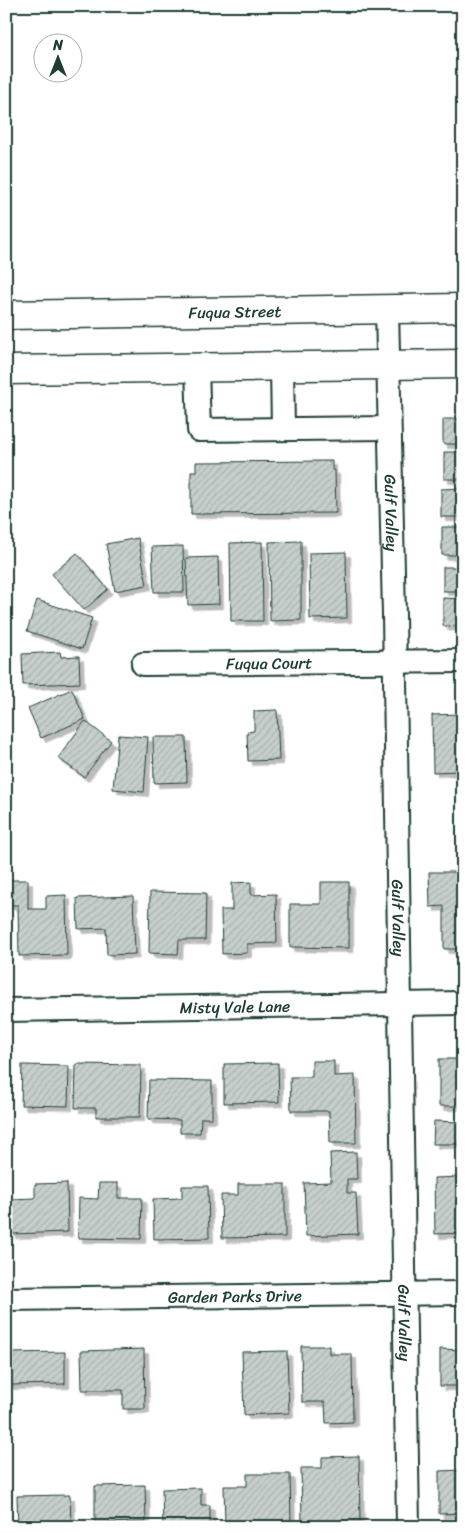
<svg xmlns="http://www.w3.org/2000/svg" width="469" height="1533" font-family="Sriracha,sans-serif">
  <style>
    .building { fill: url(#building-hatch); stroke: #1f3d34; filter: url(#shadow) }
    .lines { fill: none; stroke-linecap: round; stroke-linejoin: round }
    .minor-casing { stroke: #1f3d34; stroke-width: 26 }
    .major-casing { stroke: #1f3d34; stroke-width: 31 }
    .minor { stroke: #fff; stroke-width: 22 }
    .major { stroke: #fff; stroke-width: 28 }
    .labels { text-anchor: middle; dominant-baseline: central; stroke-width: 5; stroke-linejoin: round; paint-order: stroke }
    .street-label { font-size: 16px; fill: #1f3d34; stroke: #fff }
  </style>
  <defs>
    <pattern id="building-hatch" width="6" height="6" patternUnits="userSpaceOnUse" patternTransform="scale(1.25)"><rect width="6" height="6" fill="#c7cfcc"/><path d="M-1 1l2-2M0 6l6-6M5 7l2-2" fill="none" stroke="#aab3b0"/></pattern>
    <filter id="shadow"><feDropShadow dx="4.5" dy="4.5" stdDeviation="0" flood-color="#0004"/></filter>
  </defs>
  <rect width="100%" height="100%" fill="#fff"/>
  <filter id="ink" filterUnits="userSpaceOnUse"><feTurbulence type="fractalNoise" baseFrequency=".02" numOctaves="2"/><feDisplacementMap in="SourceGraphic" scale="10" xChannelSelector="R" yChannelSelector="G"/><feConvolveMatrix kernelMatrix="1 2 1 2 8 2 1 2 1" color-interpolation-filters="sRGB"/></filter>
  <g filter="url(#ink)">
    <path class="building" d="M461,412H463V444H443V419H461Z
      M444,452H463V479H444Z
      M332,461V470H335L336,513L191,514V471H196V462Z
      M463,488V517H441V489Z
      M442,527H463V555H442Z
      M138,538L147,585L115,591L106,544Z
      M301,541V620L270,621L269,542Z
      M262,542L263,621H231L230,543Z
      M183,546L184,592H154L152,547Z
      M346,552L347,618L310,619L309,553Z
      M77,553L108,589L84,610L52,574Z
      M218,557L219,604L188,605L186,558Z
      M459,561H463V591H443V567H459Z
      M443,598L463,599V627L443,626Z
      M37,600L92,618L82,649L27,631Z
      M60,652L61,657L79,656L80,683L23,685L22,654Z
      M72,689L85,719L41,738L28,708Z
      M277,710L279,760L248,761L247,732L254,731V711Z
      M460,714L461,771L433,772L432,715Z
      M85,721L111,741L84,777L58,758Z
      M118,735L148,737L144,792L113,789Z
      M153,737H186L187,782L154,783Z
      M429,872H463V949H444V906L430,907Z
      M6,880H28V909H46V896L66,895L67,955L19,956L18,905H6Z
      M251,882V895L276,894L277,943L247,944V953L222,954L221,910H232V883Z
      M321,882H349V948L290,947V904H321Z
      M150,892L206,893L205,940H179L178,954L149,953Z
      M133,896L135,954L107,955L106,928L78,929L77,898Z
      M439,1059H463V1106H439Z
      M312,1061H334V1076L355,1075L356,1143H330L329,1111H291L290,1077H312Z
      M278,1063L279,1102L224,1103V1064Z
      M76,1064L141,1065L140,1117H96V1108H75Z
      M22,1065L69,1066L68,1106L21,1105Z
      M149,1080L212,1081V1118H201L200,1133H180V1120L148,1119Z
      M434,1121L461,1122L460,1144H433Z
      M356,1152L357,1179H347V1193H356L358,1234L306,1236L304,1183L331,1182L330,1153Z
      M461,1177L463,1233L435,1234L434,1178Z
      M67,1183L68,1232L11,1234L10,1199L35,1198V1184Z
      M99,1183H118V1198H142L141,1239L78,1238L79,1198L98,1199Z
      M238,1184H285V1237L222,1238L221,1195H238Z
      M182,1186H208L209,1238L154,1239L153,1199L182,1198Z
      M301,1346H329V1354H352L353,1422L326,1423L325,1402H302Z
      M144,1349L145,1409H123V1390H82L81,1351Z
      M440,1349L463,1350V1386H440Z
      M287,1351L289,1413L244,1415L242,1352Z
      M65,1352V1384L8,1385V1353Z
      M359,1456L360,1522L302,1523L301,1468H322V1457Z
      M463,1470V1513L439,1514V1471Z
      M247,1474H290L291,1523L225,1524L224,1486H247Z
      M145,1485L146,1522L95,1523V1486Z
      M201,1488V1505H210V1524L163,1526L162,1489Z
      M70,1495L71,1527H18L17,1496Z"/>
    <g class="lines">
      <g class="minor-casing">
        <g id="minor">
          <path id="s1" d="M387,309L394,615L408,1527"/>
          <path d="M282,367L283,429"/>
          <path d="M197,368L199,430L389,428"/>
          <path id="s2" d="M143,664L463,661"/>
          <path id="s3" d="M6,1010L463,1003"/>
          <path id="s4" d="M6,1299L463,1293"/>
        </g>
      </g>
      <g class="major-casing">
        <g id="major">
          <path id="s5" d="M6,315L463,308"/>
          <path d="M6,370L463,364"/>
        </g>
      </g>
      <use href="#minor" class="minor"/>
      <use href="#major" class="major"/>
    </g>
  </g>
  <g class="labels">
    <g class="street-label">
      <text stroke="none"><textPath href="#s5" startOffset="229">Fuqua Street</textPath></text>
      <text stroke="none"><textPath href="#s1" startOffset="204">Gulf Valley</textPath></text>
      <text stroke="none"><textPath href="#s2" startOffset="126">Fuqua Court</textPath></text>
      <text stroke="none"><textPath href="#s1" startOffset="609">Gulf Valley</textPath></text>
      <text stroke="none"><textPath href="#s3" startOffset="229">Misty Vale Lane</textPath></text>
      <text stroke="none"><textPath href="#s4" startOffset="229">Garden Parks Drive</textPath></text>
      <text stroke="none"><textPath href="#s1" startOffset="1014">Gulf Valley</textPath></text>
    </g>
  </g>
  <rect width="469" height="1533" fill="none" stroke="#fff" stroke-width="25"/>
  <rect x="12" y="12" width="444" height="1508" fill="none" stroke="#1f3d34" stroke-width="2" filter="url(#ink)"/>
  <g transform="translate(58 58)"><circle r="24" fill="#ffffff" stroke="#a5b1ae"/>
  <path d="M0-4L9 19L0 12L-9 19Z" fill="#1f3d34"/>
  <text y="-8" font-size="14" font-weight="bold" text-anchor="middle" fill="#1f3d34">N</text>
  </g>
</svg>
